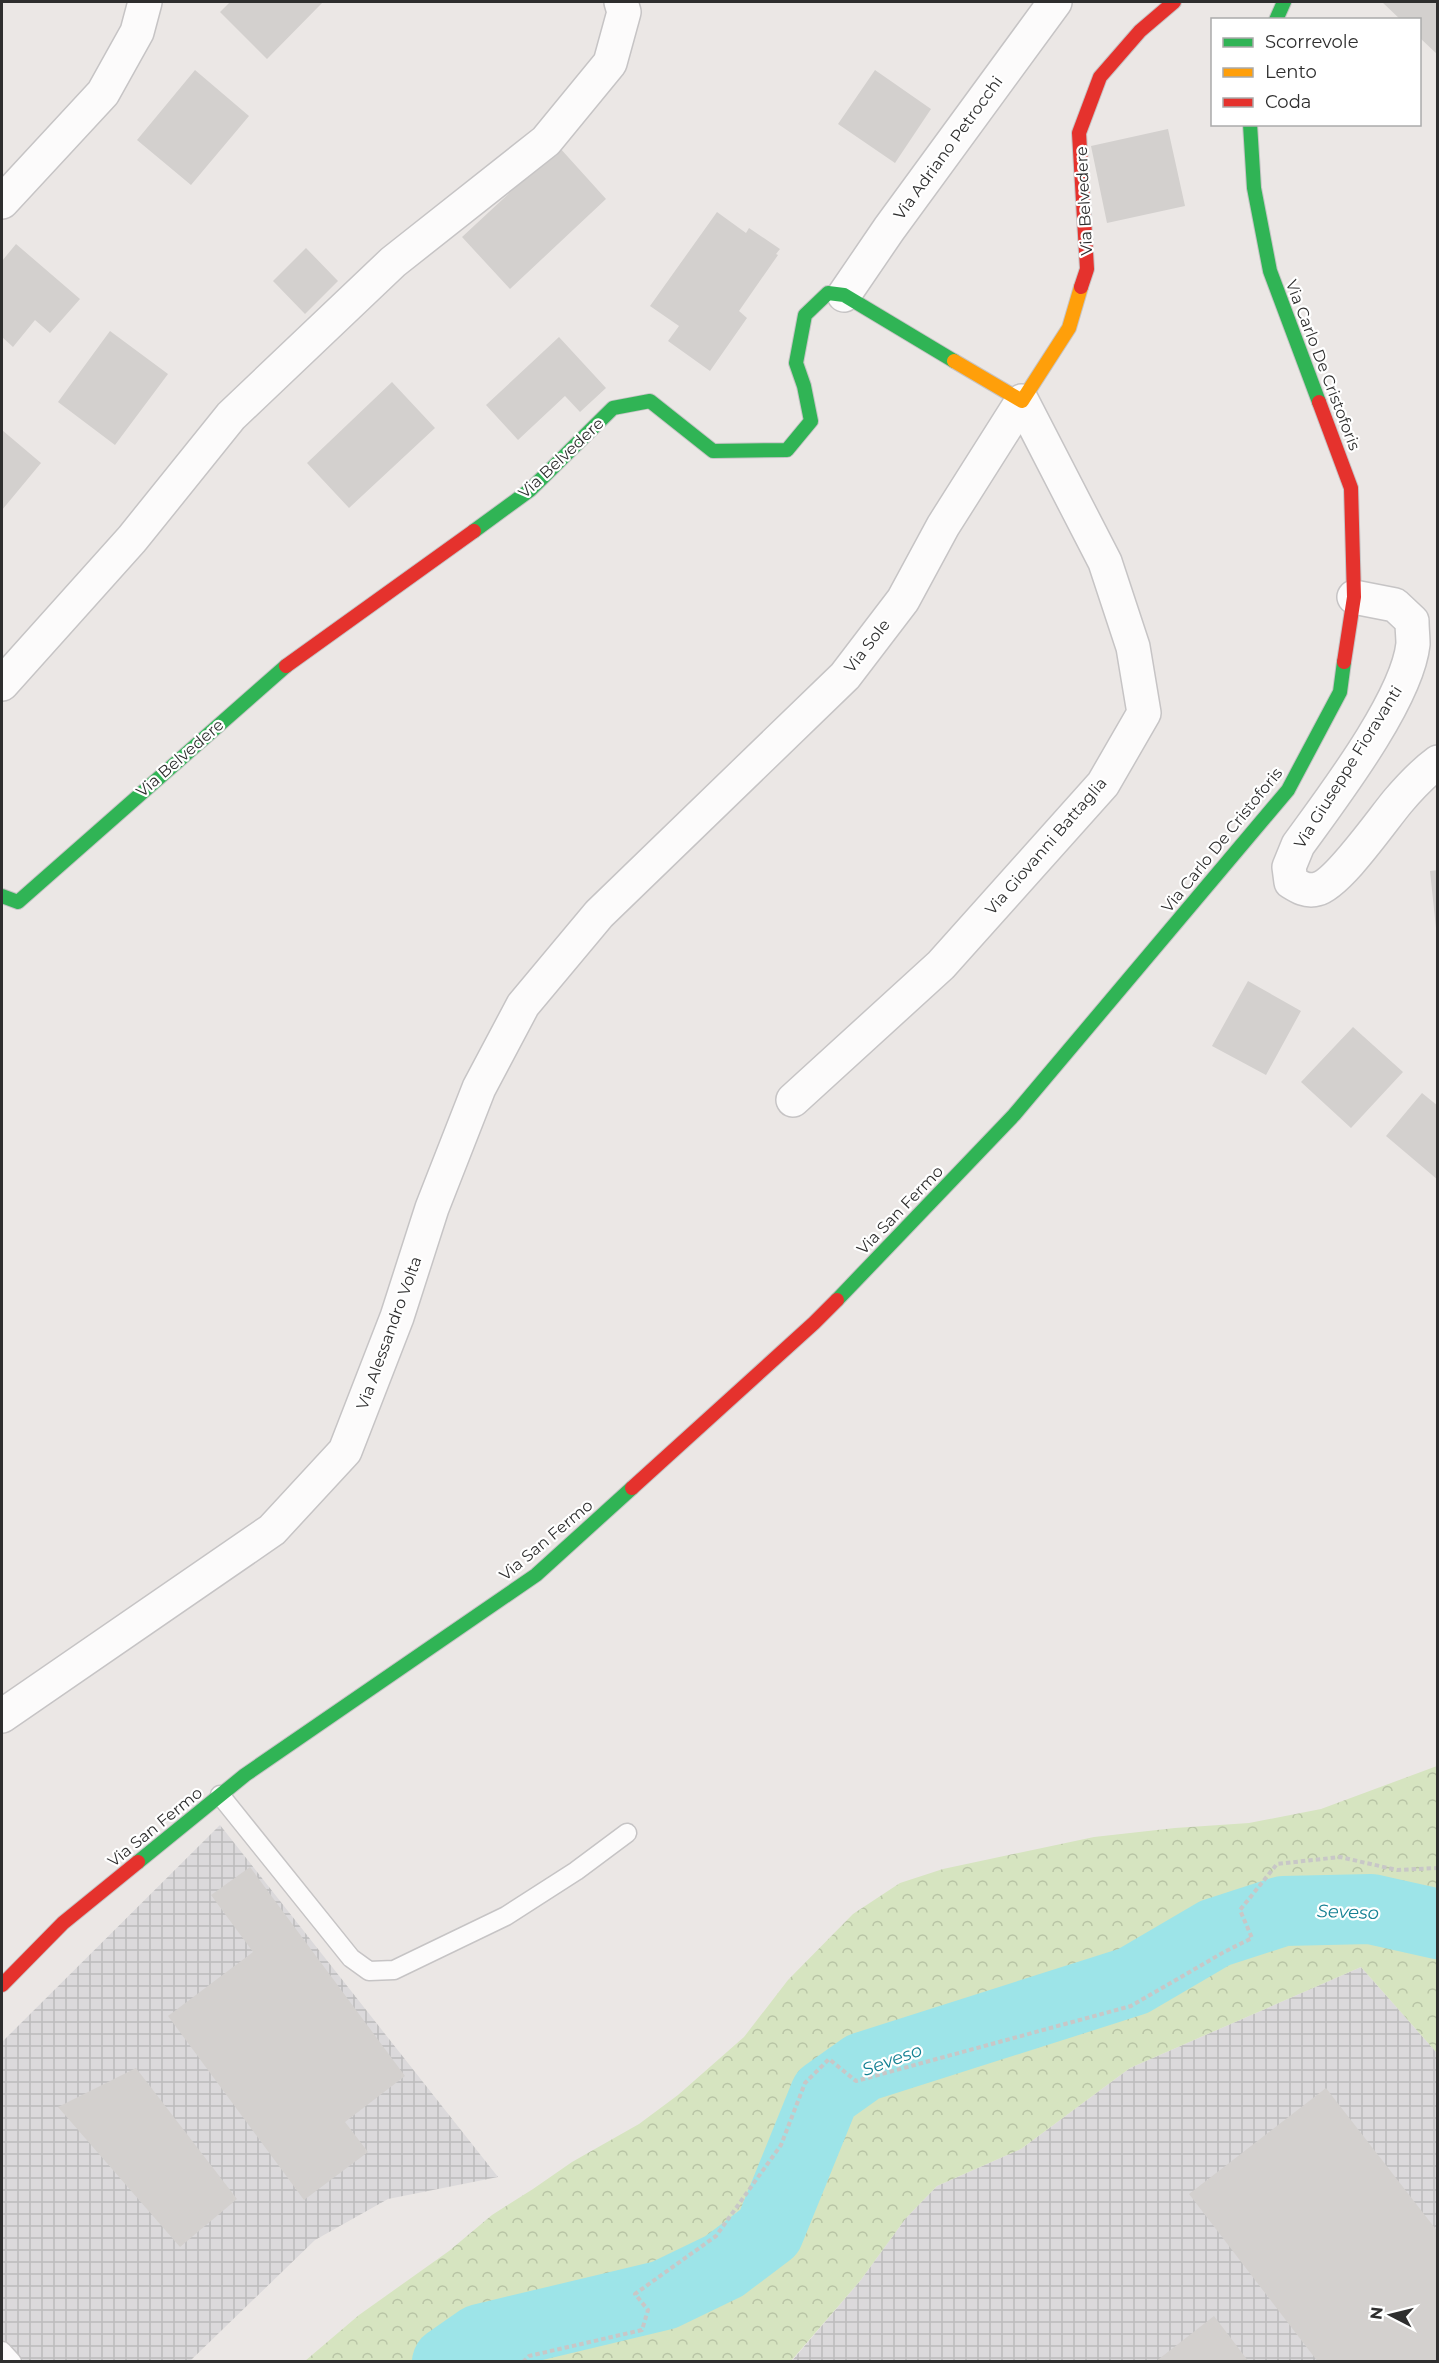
<svg xmlns="http://www.w3.org/2000/svg" width="1439" height="2363" font-family="Montserrat,sans-serif">
  <style>
    .industrial { fill: url(#industrial-grid) }
    .forest { fill: url(#forest-crowns) }
    .lines { fill: none; stroke-linecap: round; stroke-linejoin: round }
    .river { stroke: #9de4e8; stroke-width: 70 }
    .building { fill: #d3d0ce }
    .lane-casing { stroke: #c6c4c5; stroke-width: 21 }
    .street-casing { stroke: #c6c4c5; stroke-width: 36 }
    .fast-casing { stroke: #c6c4c5; stroke-width: 16 }
    .slow-casing { stroke: #c6c4c5; stroke-width: 16 }
    .jam-casing { stroke: #c6c4c5; stroke-width: 16 }
    .path { stroke: #c8c7c7; stroke-width: 4; stroke-dasharray: 4.5 3; stroke-linecap: butt }
    .lane { stroke: #fcfbfb; stroke-width: 18 }
    .street { stroke: #fcfbfb; stroke-width: 33 }
    .fast { stroke: #30b455; stroke-width: 14 }
    .slow { stroke: #ff9f0a; stroke-width: 14 }
    .jam { stroke: #e5322d; stroke-width: 14 }
    .labels { text-anchor: middle; dominant-baseline: central; stroke-width: 4.5; stroke-linejoin: round; paint-order: stroke }
    .street-label { font-size: 16px; fill: #2e2e2e; stroke: #fff }
    .water-label { font-size: 18px; font-style: italic; fill: #158193; stroke: #fff }
  </style>
  <defs>
    <pattern id="industrial-grid" width="8" height="8" patternUnits="userSpaceOnUse" patternTransform="scale(1.5)"><rect width="8" height="8" fill="#dbd9db"/><path d="M0 4h8M4 0v8" fill="none" stroke="#bcbbbc"/></pattern>
    <pattern id="forest-crowns" width="20" height="18" patternUnits="userSpaceOnUse" patternTransform="scale(1.5)"><rect width="20" height="18" fill="#d6e4c0"/><path d="M2 6a3 3 0 1 1 6 0M12 15a3 3 0 1 1 6 0" fill="none" stroke="#b8c4a5"/></pattern>
  </defs>
  <rect width="100%" height="100%" fill="#ebe7e5"/>
  <path class="industrial" d="M220,1825L498,2177L388,2199L315,2240L190,2361L4,2362L2,2358V2042Z
    M1361,1967L1437,2053V2361L791,2362L860,2281L906,2218L937,2186L1021,2149L1130,2068Z"/>
  <path class="forest" d="M1437,1766V2053L1361,1967L1130,2068L1021,2149L937,2186L906,2218L860,2281L791,2361H305L359,2315L449,2251L492,2215L533,2189L572,2162L639,2124L678,2095L744,2037L788,1980L853,1914L900,1883L943,1869L1094,1837L1175,1828L1249,1823L1321,1809Z"/>
  <g class="lines">
    <path class="river" d="M447,2362L480,2339L664,2295L724,2266L769,2232L825,2094L863,2067L1133,1981L1215,1933L1283,1911L1371,1909L1438,1924"/>
  </g>
  <path class="building" d="M230,2H323L267,59L220,12Z
    M1382,2H1438V55L1420,38V20H1401Z
    M195,70L249,116L191,185L137,140Z
    M875,70L931,109L895,163L838,124Z
    M1168,129L1185,206L1107,223L1091,146Z
    M559,147L606,199L510,289L462,237Z
    M717,212L746,233L749,228L780,249L776,254L778,255L739,311L747,318L710,371L668,341L679,326L650,306Z
    M16,244L80,299L50,333L35,320L13,347L2,337V261Z
    M306,248L338,281L305,314L273,281Z
    M110,331L168,374L115,445L58,402Z
    M559,337L606,388L580,412L565,396L518,440L486,405Z
    M392,382L435,428L349,508L307,463Z
    M2,430L41,463L2,510Z
    M1438,870V928H1436L1430,871Z
    M1248,981L1301,1011L1266,1075L1212,1046Z
    M1353,1027L1403,1072L1351,1128L1301,1082Z
    M1422,1093L1438,1106V1180L1386,1136Z
    M250,1867L405,2076L345,2122L368,2152L304,2200L168,2016L253,1952L211,1895Z
    M136,2068L237,2199L180,2247L58,2107Z
    M1326,2088L1438,2232V2362H1318L1189,2194Z
    M1214,2316L1249,2362H1155Z"/>
  <g class="lines">
    <g class="lane-casing">
      <path id="lane" d="M220,1795L351,1958L369,1971L394,1970L506,1916L576,1871L627,1833
        M2,2351L12,2362"/>
    </g>
    <g class="street-casing">
      <path id="street" d="M2,202L103,93L137,32L145,2
        M844,295L889,229L1055,2
        M1354,597L1395,605L1412,621C1412,629 1413,637 1413,644C1407,700 1332,798 1298,845L1289,867L1291,882C1299,887 1307,892 1317,889C1338,884 1382,820 1398,801C1410,787 1423,773 1438,762
        M2,684L132,539L231,416L393,262L546,141L610,63L624,12L621,2
        M793,1100L941,965L1103,784L1144,713L1133,647L1105,562L1022,401
        M2,1716L272,1530L345,1451L397,1317L432,1208L479,1088L523,1005L599,914L845,676L903,600L943,526L1022,401"/>
    </g>
    <g class="fast-casing">
      <path id="fast" d="M1276,20L1284,2
        M1250,124L1254,188L1270,271L1319,402
        M474,531L530,490L613,408L650,401L713,451L787,450L811,421L804,386L796,363L805,315L828,293L844,295L954,361
        M2,896L18,902L286,666
        M837,1300L1014,1115L1288,790L1340,692L1344,662
        M138,1862L245,1775L536,1575L632,1488"/>
    </g>
    <g class="slow-casing">
      <path id="slow" d="M954,361L1022,401L1069,328L1081,287"/>
    </g>
    <g class="jam-casing">
      <path id="jam" d="M1081,287L1087,269L1079,133L1100,77L1140,31L1174,2
        M1319,402L1351,488L1354,597L1344,662
        M286,666L474,531
        M632,1488L814,1323L837,1300
        M2,1985L63,1923L138,1862"/>
    </g>
    <path class="path" d="M523,2362L529,2356L642,2330L648,2310L635,2294L716,2236L781,2145L805,2083L829,2059L856,2081L1131,2006L1224,1952L1252,1938L1240,1910L1277,1864L1340,1857L1397,1870L1438,1868"/>
    <use href="#lane" class="lane"/>
    <use href="#street" class="street"/>
    <use href="#fast" class="fast"/>
    <use href="#slow" class="slow"/>
    <use href="#jam" class="jam"/>
  </g>
  <g class="labels">
    <g class="street-label">
      <text transform="translate(948 148) rotate(-54)">Via Adriano Petrocchi</text>
      <text transform="translate(1084 201) rotate(-93)">Via Belvedere</text>
      <text transform="translate(1323 365) rotate(69)">Via Carlo De Cristoforis</text>
      <text transform="translate(561 458) rotate(-43)">Via Belvedere</text>
      <text transform="translate(867 646) rotate(-52)">Via Sole</text>
      <text transform="translate(180 758) rotate(-41)">Via Belvedere</text>
      <text transform="translate(1348 767) rotate(-58)">Via Giuseppe Fioravanti</text>
      <text transform="translate(1222 840) rotate(-51)">Via Carlo De Cristoforis</text>
      <text transform="translate(1046 846) rotate(-49)">Via Giovanni Battaglia</text>
      <text transform="translate(900 1210) rotate(-46)">Via San Fermo</text>
      <text transform="translate(389 1333) rotate(-70)">Via Alessandro Volta</text>
      <text transform="translate(546 1540) rotate(-40)">Via San Fermo</text>
      <text transform="translate(155 1827) rotate(-39)">Via San Fermo</text>
    </g>
    <g class="water-label">
      <text transform="translate(1348 1912) rotate(2)">Seveso</text>
      <text transform="translate(892 2060) rotate(-20)">Seveso</text>
    </g>
  </g>
  <rect width="1439" height="2363" fill="none" stroke="#2e2e2e" stroke-width="6"/>
  <rect x="1211" y="18" width="210" height="108" fill="#ffffff" stroke="#ababab" stroke-width="1.5"/>
  <rect x="1223" y="38" width="30" height="9" fill="#30b455" stroke="#ababab" stroke-width="1.5"/>
  <text x="1265" y="48" font-size="18" fill="#2e2e2e">Scorrevole</text>
  <rect x="1223" y="68" width="30" height="9" fill="#ff9f0a" stroke="#ababab" stroke-width="1.5"/>
  <text x="1265" y="78" font-size="18" fill="#2e2e2e">Lento</text>
  <rect x="1223" y="98" width="30" height="9" fill="#e5322d" stroke="#ababab" stroke-width="1.5"/>
  <text x="1265" y="108" font-size="18" fill="#2e2e2e">Coda</text>
  <g transform="translate(1391 2315) rotate(277)" stroke="#ffffff" stroke-width="4.5" paint-order="stroke">
  <path d="M0-4.5L10 22L0 15L-10 22Z" fill="#2e2e2e"/>
  <text y="-9" font-size="16" font-weight="bold" text-anchor="middle" fill="#2e2e2e">N</text>
  </g>
</svg>
